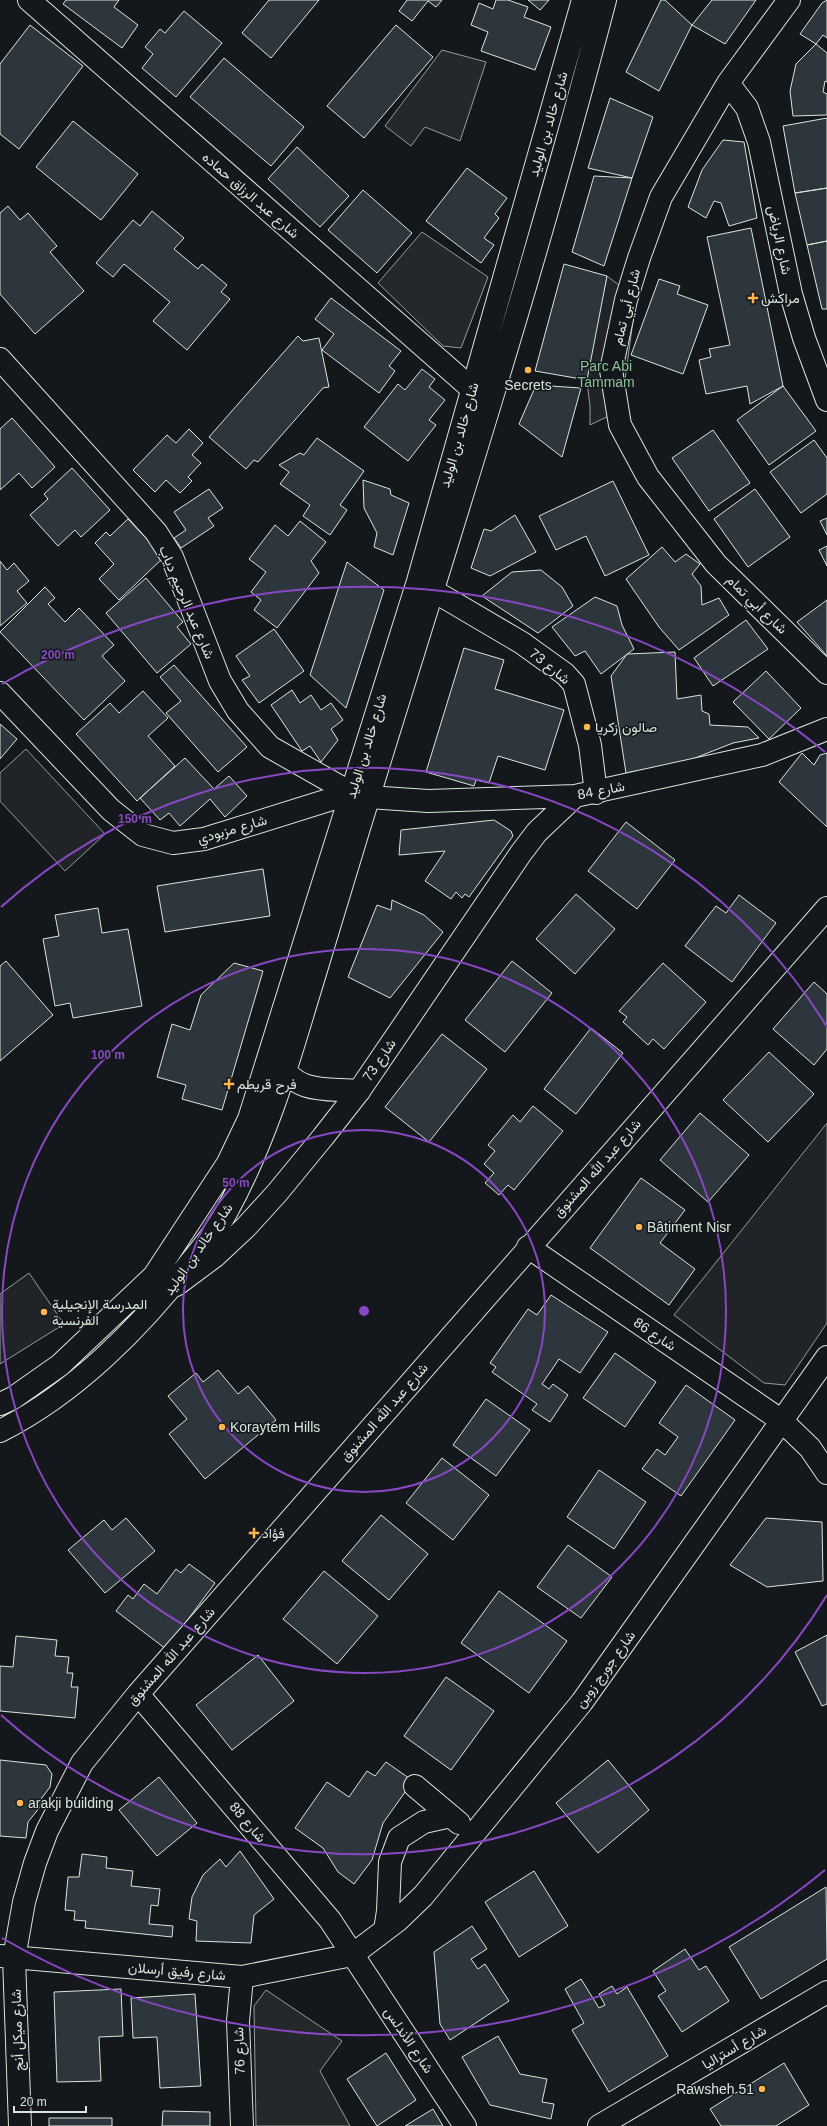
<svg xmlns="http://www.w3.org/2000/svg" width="827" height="2126" font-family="Arial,Vazirmatn,sans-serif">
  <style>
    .green { fill: #202428; stroke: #939e99 }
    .parking { fill: #24282b; stroke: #939e99 }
    .building { fill: #2c363c; stroke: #d8e6dc }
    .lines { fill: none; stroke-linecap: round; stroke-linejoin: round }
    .minor-casing { stroke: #d8e6dc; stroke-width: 24 }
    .major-casing { stroke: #d8e6dc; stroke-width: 24 }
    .minor { stroke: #14181c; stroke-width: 22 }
    .major { stroke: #14181c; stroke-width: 22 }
    .ring { fill: none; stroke: #8948c3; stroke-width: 2 }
    .poi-dot { fill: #ffb74d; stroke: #14181c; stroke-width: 1.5 }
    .labels { text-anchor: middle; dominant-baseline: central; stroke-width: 3; stroke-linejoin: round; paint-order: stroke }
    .street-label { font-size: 14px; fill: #d8e6dc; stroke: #14181c }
    .poi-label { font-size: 14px; fill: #d8e6dc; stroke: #14181c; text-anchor: start }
    .park-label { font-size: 14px; fill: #8ac095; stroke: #14181c }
    .centre { fill: #8948c3; stroke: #14181c; stroke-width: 2 }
    .ring-label { font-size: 12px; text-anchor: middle; font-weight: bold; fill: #8948c3; stroke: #14181c; stroke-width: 3; stroke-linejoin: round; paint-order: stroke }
  </style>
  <rect width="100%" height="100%" fill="#14181c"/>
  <path class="green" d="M607,276L636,298L621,410L590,425V406L586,374Z
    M26,749L105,834L65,871L0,801V773Z
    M827,1123V1323L785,1385L764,1383L674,1315Z
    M29,1273L64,1324L0,1364V1294Z"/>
  <path class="parking" d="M442,50L486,62L465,126L460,141L425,127L411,146L385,126Z
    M422,232L488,277L461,348L443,346L378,283Z
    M266,1990L342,2041L320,2071L350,2126H256L254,2006Z"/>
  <path class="building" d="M66,0H119L114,7L138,25L122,48L63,4Z
    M269,0H319L271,58L242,33Z
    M407,0H442L436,7L428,1L412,21L399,11Z
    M496,0H508L528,7L524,17L551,27L535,70L481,51L488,32L471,25L479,3L493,9Z
    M528,0H549L540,10Z
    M661,0H665L692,25L659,91L626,72Z
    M712,0H756L725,44L692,25Z
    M827,0V38L823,35L816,44L800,34L822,3Z
    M184,11L222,43L176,97L142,68L153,54L145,47L160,29L165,33Z
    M30,25L83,66L19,149L0,134V64Z
    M396,25L433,57L364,138L327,106Z
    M816,44L827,53V82L825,81L823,92L827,94V115L793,116L790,91L796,64Z
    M224,58L304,127L271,166L190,97Z
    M610,98L653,117L632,178L588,168Z
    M827,118V188L795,193L783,126Z
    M73,121L138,174L101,220L36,167Z
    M723,140L744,142L757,218L729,226L721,203L714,201L706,218L688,207L702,170Z
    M297,147L349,196L320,227L268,179Z
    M467,168L507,198L495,214L499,218L484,238L494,245L481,263L426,221Z
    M594,176L632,178L604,266L572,252Z
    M827,188V241L807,245L795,193Z
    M363,190L412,233L377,273L328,230Z
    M8,206L20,220L28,213L57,246L50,252L84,291L35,334L0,294V213Z
    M152,211L184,238L174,249L198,269L202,264L227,285L221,292L230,299L187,350L153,321L170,302L124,264L113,277L96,263L133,220L140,226Z
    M751,228L783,386L750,404L747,386L706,394L699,360L711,357L709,349L730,345L707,237Z
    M827,241V309H822L807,245Z
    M564,264L607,276L587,380L535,371Z
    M659,279L680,286L677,294L708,305L683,374L631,355Z
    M331,298L401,351L389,366L395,371L379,393L322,350L334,334L315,319Z
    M298,336L303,341L319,338L329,387L323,388L258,462L254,460L246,469L209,437Z
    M422,369L435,379L429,387L445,400L429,420L436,425L408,461L364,427L398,384L405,390Z
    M536,385L581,388L562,457L519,424Z
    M783,386L816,431L769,465L737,420Z
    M12,418L55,467L32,488L19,473L0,490V429Z
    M189,429L203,443L192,455L201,463L188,477L192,481L180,493L166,480L155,492L133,470L167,435L176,443Z
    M713,430L750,483L709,511L672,458Z
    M317,438L364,471L340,505L347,510L330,535L303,516L310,505L280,484L289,472L279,465L300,453L304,455Z
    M814,440L827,458V494L801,513L770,472Z
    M72,468L110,510L81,537L75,530L58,546L30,515L48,499L44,494Z
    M363,480L390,489L391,495L409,503L393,555L374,547L377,533L364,508Z
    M613,481L649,555L605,576L586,536L556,550L539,516Z
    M209,489L223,508L208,518L214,526L181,548L174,538L186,530L174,512Z
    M755,489L790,537L748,567L714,519Z
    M515,515L536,552L490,576L471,568L484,529L491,531Z
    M827,518V535L820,521Z
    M128,519L164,557L119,600L99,579L114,564L95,543L106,532L110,536Z
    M300,521L326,542L311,561L319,573L277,628L254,610L261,600L251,592L266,572L249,559L275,525L288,536Z
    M827,546V566L819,550Z
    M662,547L675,562L686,554L700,564L692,574L701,586L702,605L719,598L729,615L679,650L659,627L626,579Z
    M0,561L7,570L14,563L29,581L17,591L27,603L0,626Z
    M347,562L384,590L346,708L310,675Z
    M541,570L562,587L573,606L538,633L482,596L512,572Z
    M146,578L183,622L177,627L191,644L157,673L106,613Z
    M45,587L55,598L48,604L65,622L79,608L114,645L102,656L125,681L84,720L0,632Z
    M595,597L617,606L622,625L634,649L601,674L585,651L575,656L552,627Z
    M827,600V656L797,622Z
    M746,620L768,649L713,686L694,658Z
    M274,629L304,671L259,703L242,680L250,676L236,656Z
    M464,648L504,660L495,689L564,710L545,770L498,756L489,783L476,780L474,786L426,772Z
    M675,652L677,699L701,695L702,711L709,714L710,725L748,727L759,738L733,743L685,762L626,773L611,676L627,654Z
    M174,665L247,747L218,772L166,713L181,701L160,677Z
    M766,671L801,708L769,739L733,702Z
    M292,690L300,703L311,695L321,710L331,703L343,720L331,729L338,740L321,762L310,746L302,751L271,705Z
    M143,691L168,718L148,736L175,766L137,801L76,734L110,703L119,713Z
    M0,724L17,739L0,759Z
    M802,753L814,765L820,755L827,753V827L779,782Z
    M185,758L214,789L229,776L247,796L225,817L210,799L180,826L169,813L160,820L140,798Z
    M494,820L511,831L513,836L469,897L465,894L462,898L456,892L451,899L425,881L445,851L399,855L401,830Z
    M626,822L675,860L637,909L588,871Z
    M263,869L270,916L165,932L157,886Z
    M576,894L615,929L575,974L536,939Z
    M739,895L776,923L732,982L685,946L716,906L726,913Z
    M392,900L424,915L443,932L390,998L348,977L377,905L391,910Z
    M98,908L102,933L128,929L142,1006L73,1018L70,1003L55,1006L43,939L59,936L55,915Z
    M6,961L53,1015L0,1061V966Z
    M512,961L552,993L505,1052L465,1020Z
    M234,963L263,971L222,1110L182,1099L186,1085L157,1077L172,1024L190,1030L201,995Z
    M663,963L706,1002L664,1049L653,1039L648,1045L623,1022L627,1017L619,1011Z
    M814,982L827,994V1049L814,1065L773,1029Z
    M591,1028L623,1053L576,1114L544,1089Z
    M442,1034L487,1069L429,1142L385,1107Z
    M769,1052L814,1094L768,1142L723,1100Z
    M533,1106L563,1131L514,1190L508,1185L499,1195L485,1183L494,1173L484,1164L495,1151L488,1145L513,1115L520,1122Z
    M700,1113L749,1155L708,1202L660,1160Z
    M641,1178L685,1210L660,1243L695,1269L669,1305L590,1248Z
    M551,1295L608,1332L580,1373L559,1359L542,1384L549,1389L553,1384L568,1395L550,1422L532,1410L537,1404L492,1372L496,1367L490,1363L528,1309L537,1315Z
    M615,1353L656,1382L625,1427L583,1398Z
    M218,1370L238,1394L248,1386L276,1420L205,1479L169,1434L187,1419L168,1396L196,1373L203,1382Z
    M686,1385L735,1420L681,1496L642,1469L657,1449L665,1455L678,1437L659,1423Z
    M486,1399L530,1430L496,1476L453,1445Z
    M442,1458L489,1495L453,1540L406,1503Z
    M599,1470L646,1502L614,1549L567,1517Z
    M381,1515L428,1554L389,1600L342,1561Z
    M126,1518L155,1551L105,1593L68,1550L104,1520L112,1530Z
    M766,1518L822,1522L823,1581L767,1587L730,1565Z
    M568,1545L612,1577L581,1618L537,1587Z
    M189,1564L215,1583L166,1649L116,1611L128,1595L133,1599L144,1584L157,1594L176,1569L181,1573Z
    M324,1571L378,1616L337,1664L283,1619Z
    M499,1591L567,1641L529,1693L461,1643Z
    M827,1635V1704L822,1706L795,1652Z
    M16,1636L57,1640L55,1656L69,1657L67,1673H73L71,1687H78L75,1718L0,1711V1666L13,1667Z
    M258,1655L294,1701L232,1750L196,1705Z
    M446,1677L494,1711L451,1770L404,1736Z
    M0,1760L46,1765L52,1774L50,1787L41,1799L40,1807L28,1822L26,1838L0,1836Z
    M608,1760L649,1810L598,1853L556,1803Z
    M386,1762L413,1781L383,1823L372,1860L354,1884L338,1872L323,1848L295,1828L327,1782L349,1797L367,1771L375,1776Z
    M159,1777L197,1823L157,1856L119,1810Z
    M240,1851L274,1899L254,1915L251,1943L196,1941L197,1921L189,1919L192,1897L203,1875L220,1859L226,1867Z
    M82,1854L107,1857L106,1868L133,1871L131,1886L160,1889L158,1906L151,1905L149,1924L173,1926L172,1937L85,1928L86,1921L74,1920L75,1911L65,1910L68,1877H79Z
    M534,1871L568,1926L519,1957L485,1902Z
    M826,1887L827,1959L761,1999L729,1947Z
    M472,1926L487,1949L471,1959L478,1969L485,1964L509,2001L450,2040L440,2024L434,1952Z
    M685,1949L699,1970L706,1966L729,2001L682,2032L658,1996L666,1991L653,1971Z
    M581,1979L599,2008L605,2005L599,1994L612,1986L617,1994L627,1987L668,2056L609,2092L572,2030L584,2023L565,1989Z
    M121,1989L123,2036L99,2037L101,2081L57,2082L54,1992Z
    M195,1994L201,2086L160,2088L157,2037L133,2038L131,1998Z
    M498,2036L520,2074L547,2079L542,2102L554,2104L551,2119L490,2105L462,2057Z
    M386,2053L416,2100L377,2126L347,2079Z
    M784,2063L809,2105L776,2126H721L710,2109Z
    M433,2109L443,2126H405Z
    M163,2111L210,2112V2126H162Z
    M49,2118H112V2126H49Z"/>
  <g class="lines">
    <g class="minor-casing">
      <path id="minor" d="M29,0L472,389
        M789,0L728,83L661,197L639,258L626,300L611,370L620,425L648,477L716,564L827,673
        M728,83L747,108L759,142L791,294L804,338L827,400
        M0,359L156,532L172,557L220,681L238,711L270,747L351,793
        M432,590L522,643L565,674L574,684L590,745L596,793
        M0,693L111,810L143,835L173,843L204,839L351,793
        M368,797L428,801L575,796L762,755L827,729
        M528,1247L782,1421L810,1448L827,1473
        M176,1285L215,1256L246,1227L277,1193L323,1137L359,1091L521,853L537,832L575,796
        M138,1694L330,1920L465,2126
        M415,1786L459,1823
        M385,1930L388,1911L390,1862L399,1838L424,1822L451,1816
        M0,1956L242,1977L352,1955L397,1921L423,1896L582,1702L827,1357
        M20,2126L14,1958L24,1902L35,1863L47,1831L82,1763L138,1694L827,908
        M242,2126L238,2021L242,1977
        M599,2126L827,1992"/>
    </g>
    <g class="major-casing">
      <path id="major" d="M279,1062C298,1095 325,1088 359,1091
        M0,1404L13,1398L60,1365L154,1276L228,1163L249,1119L418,581L583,0
        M0,1431C74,1394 140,1328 190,1263C203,1247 217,1230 227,1211C263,1145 285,1074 306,1003C328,931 349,860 371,789C452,527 536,265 605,0"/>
    </g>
    <use href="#minor" class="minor"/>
    <use href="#major" class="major"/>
  </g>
  <g class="ring">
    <circle cx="364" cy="1311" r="181"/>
    <circle cx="364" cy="1311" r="362"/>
    <path d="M827 1595A543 543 0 0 1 1 1715M1 907A543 543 0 0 1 827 1027"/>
    <path d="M825 1870A724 724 0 0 1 2 1938M2 684A724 724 0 0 1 825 752"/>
  </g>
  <g class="poi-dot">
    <path d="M751 292h4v4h4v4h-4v4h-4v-4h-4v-4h4z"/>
    <circle cx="528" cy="370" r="4"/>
    <circle cx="587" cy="727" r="4"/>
    <path d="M227 1078h4v4h4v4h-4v4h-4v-4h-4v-4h4z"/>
    <circle cx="639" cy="1227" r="4"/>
    <circle cx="44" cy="1312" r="4"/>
    <circle cx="222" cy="1427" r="4"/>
    <path d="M252 1527h4v4h4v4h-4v4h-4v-4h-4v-4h4z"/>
    <circle cx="20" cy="1803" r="4"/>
    <circle cx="762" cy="2089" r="4"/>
  </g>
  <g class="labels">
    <g class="street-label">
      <text transform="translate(548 124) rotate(-74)">شارع خالد بن الوليد</text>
      <text transform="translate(251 195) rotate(41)">شارع عبد الرزاق حماده</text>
      <text transform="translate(780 240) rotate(78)">شارع الرياض</text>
      <text transform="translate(626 307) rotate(-76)">شارع أبي تمام</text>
      <text transform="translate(459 435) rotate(-74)">شارع خالد بن الوليد</text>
      <text transform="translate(187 602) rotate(67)">شارع عبد الرحيم دياب</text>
      <text transform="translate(757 604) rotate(44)">شارع أبي تمام</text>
      <text transform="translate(550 666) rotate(39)">شارع 73</text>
      <text transform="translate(366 746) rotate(-73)">شارع خالد بن الوليد</text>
      <text transform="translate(601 790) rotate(-11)">شارع 84</text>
      <text transform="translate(232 829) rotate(-16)">شارع مزبودي</text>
      <text transform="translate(379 1060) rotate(-56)">شارع 73</text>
      <text transform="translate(597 1168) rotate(-49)">شارع عبد الله المشنوق</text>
      <text transform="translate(198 1249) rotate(-55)">شارع خالد بن الوليد</text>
      <text transform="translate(655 1334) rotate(34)">شارع 86</text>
      <text transform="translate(384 1412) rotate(-49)">شارع عبد الله المشنوق</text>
      <text transform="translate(171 1656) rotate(-49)">شارع عبد الله المشنوق</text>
      <text transform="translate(605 1669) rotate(-54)">شارع جورج زوين</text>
      <text transform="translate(248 1822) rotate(50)">شارع 88</text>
      <text transform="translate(177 1971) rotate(5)">شارع رفيق أرسلان</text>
      <text transform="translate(17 2030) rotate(-92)">شارع ميكل أنج</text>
      <text transform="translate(409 2040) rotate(56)">شارع الأندلس</text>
      <text transform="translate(734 2047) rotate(-31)">شارع أستراليا</text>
      <text transform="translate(239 2051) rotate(-92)">شارع 76</text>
    </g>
    <g class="poi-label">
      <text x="761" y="298">مراكش</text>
      <text x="528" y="385" text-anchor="middle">Secrets</text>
      <text x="595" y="727">صالون زكريا</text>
      <text x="237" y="1084">فرح قريطم</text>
      <text x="647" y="1227">Bâtiment Nisr</text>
      <text x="52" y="1304">المدرسة الإنجيلية<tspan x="52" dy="16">الفرنسية</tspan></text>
      <text x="230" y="1427">Koraytem Hills</text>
      <text x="262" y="1533">فؤاد</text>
      <text x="28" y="1803">arakji building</text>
      <text x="754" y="2089" text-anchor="end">Rawsheh 51</text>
    </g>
    <g class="park-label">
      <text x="606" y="366">Parc Abi<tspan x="606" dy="16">Tammam</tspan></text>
    </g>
  </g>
  <circle cx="364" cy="1311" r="6" class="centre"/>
  <g class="ring-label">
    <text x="58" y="659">200 m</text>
    <text x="135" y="823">150 m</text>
    <text x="108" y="1059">100 m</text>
    <text x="236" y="1187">50 m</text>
  </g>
  <path d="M14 2106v6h72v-6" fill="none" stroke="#d8e6dc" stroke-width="2"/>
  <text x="20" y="2106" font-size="12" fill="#d8e6dc" stroke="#14181c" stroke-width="3" paint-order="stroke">20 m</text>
</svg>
